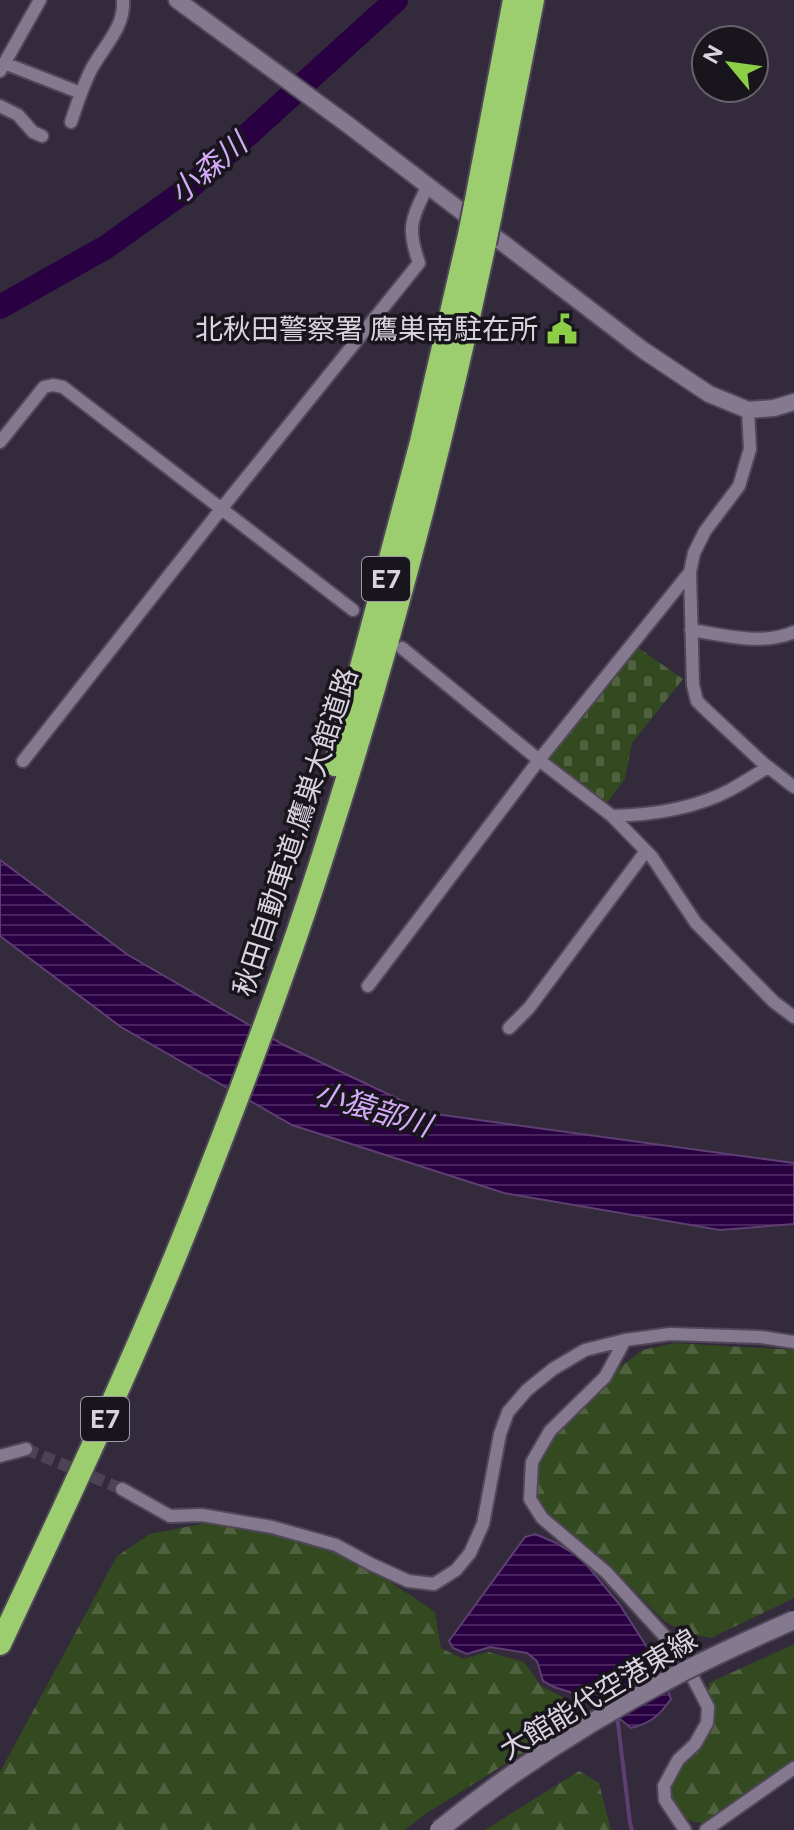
<svg xmlns="http://www.w3.org/2000/svg" width="794" height="1830" font-family="Figtree,'Noto Sans JP',sans-serif">
  <style>
    .forest { fill: url(#forest-firs) }
    .cemetery { fill: url(#cemetery-stones) }
    .water { fill: url(#water-rules); stroke: #5e3f71; stroke-width: 2 }
    .lines { fill: none; stroke-linecap: round; stroke-linejoin: round }
    .stream { stroke: #5e3f71; stroke-width: 4 }
    .river { stroke: #290042; stroke-width: 24 }
    .minor-tunnel { stroke: #4c4354; stroke-width: 12; stroke-dasharray: 12 6; stroke-linecap: butt }
    .minor-casing { stroke: #504858; stroke-width: 16 }
    .tertiary-casing { stroke: #504858; stroke-width: 20 }
    .motorway-casing { stroke: #504858; stroke-width: 26 }
    .minor { stroke: #84798e; stroke-width: 12 }
    .tertiary { stroke: #84798e; stroke-width: 16 }
    .motorway { stroke: #9cce6f; stroke-width: 22 }
    .secondary-bridge-casing { stroke: #504858; stroke-width: 22; stroke-linecap: butt }
    .motorway-bridge-casing { stroke: #504858; stroke-width: 26; stroke-linecap: butt }
    .secondary-bridge { stroke: #84798e; stroke-width: 18 }
    .motorway-bridge { stroke: #9cce6f; stroke-width: 22 }
    .labels { text-anchor: middle; dominant-baseline: central; stroke-width: 7; stroke-linejoin: round; paint-order: stroke }
    .shield { fill: #19151d; stroke: #9f9aa5; stroke-width: 2 }
    .shield-label { font-size: 26px; font-weight: bold; fill: #d9d3df }
    .poi-label { font-size: 28px; fill: #d9d3df; stroke: #19151d; text-anchor: end }
    .street-label { font-size: 28px; fill: #d9d3df; stroke: #19151d }
    .water-label { font-size: 30px; font-style: italic; fill: #d3abf9; stroke: #19151d }
  </style>
  <defs>
    <pattern id="forest-firs" width="22" height="20" patternUnits="userSpaceOnUse" patternTransform="scale(2)"><rect width="22" height="20" fill="#33491f"/><path d="M5 1l3.5 6h-7zM16 11l3.5 6h-7z" fill="#50623f"/></pattern>
    <pattern id="cemetery-stones" width="16" height="16" patternUnits="userSpaceOnUse" patternTransform="scale(2)"><rect width="16" height="16" fill="#33491f"/><path d="M2 7V4a2 2 0 0 1 4 0v3zM10 15v-3a2 2 0 0 1 4 0v3z" fill="#50623f"/></pattern>
    <pattern id="water-rules" width="6" height="5" patternUnits="userSpaceOnUse" patternTransform="scale(2)"><rect width="6" height="5" fill="#290042"/><path d="M0 2.5h6" fill="none" stroke="#47245d"/></pattern>
  </defs>
  <rect width="100%" height="100%" fill="#332a3c"/>
  <path class="forest" d="M675,1343L794,1350V1598L711,1638L686,1633L664,1621L606,1561L548,1516L536,1495L537,1464L552,1436L599,1392L620,1367L643,1350Z
    M207,1523C231,1527 257,1528 281,1533C337,1547 388,1579 435,1612L441,1648L463,1659L488,1652L524,1662L541,1686L569,1700L579,1710L574,1721L424,1815L405,1830H0V1772L117,1556L150,1534Z
    M794,1644V1764L705,1823C694,1823 684,1820 677,1810C660,1786 687,1757 701,1737C704,1732 710,1727 712,1721C715,1710 713,1701 708,1691L709,1683Z
    M579,1771L599,1783L611,1830H485Z"/>
  <path class="cemetery" d="M637,647L683,679L632,743L625,779L607,803L548,759Z"/>
  <path class="water" d="M0,860L128,955L284,1045L428,1113L794,1163V1224L720,1230L504,1193L292,1125L121,1027L0,936Z
    M535,1534L554,1542L581,1558L620,1605L659,1666L671,1699C659,1716 651,1723 631,1728L598,1701L554,1687L543,1681L537,1661L527,1653L490,1647L467,1654L453,1648L449,1641L525,1537Z"/>
  <g class="lines">
    <path class="stream" d="M617,1715L630,1823L632,1830"/>
    <path class="river" d="M0,307L106,247L189,188L396,0"/>
    <path class="minor-tunnel" d="M26,1449L122,1489"/>
    <g class="minor-casing">
      <path id="minor" d="M4,63L81,93
        M0,71L40,0
        M0,106L18,115L33,132L42,136
        M71,122C77,104 83,85 92,68C104,46 125,27 123,0
        M748,410L750,449L739,486L705,531L694,553L690,572L693,685L697,701L705,709L763,763L794,787
        M0,442L44,387L53,385L63,387L353,610
        M691,630C724,635 762,646 794,632
        M402,648L539,760L612,816L652,857L696,923L774,1002L794,1017
        M23,761L222,508L419,263C406,226 412,219 428,185
        M612,816C651,815 694,809 730,790C743,783 755,775 768,767
        M368,986L539,760L690,572
        M509,1028L529,1008L646,851
        M625,1340L605,1377L550,1431L532,1462L530,1499L542,1518L606,1572L680,1653L708,1707L707,1723L695,1744L678,1760L664,1786L665,1800L685,1830
        M0,1456L26,1449
        M122,1489L170,1516L202,1515L272,1527L336,1545L371,1564L408,1581L434,1584L456,1570L470,1553L483,1524L500,1434L508,1412L527,1390L553,1369L585,1350L625,1340L670,1334L761,1337L794,1342
        M706,1830L794,1768"/>
    </g>
    <g class="tertiary-casing">
      <path id="tertiary" d="M177,0L347,124L643,350L709,394L748,410L774,408L794,402"/>
    </g>
    <g class="motorway-casing">
      <path id="motorway" d="M475,205L514,0
        M491,214L533,0
        M335,765L421,442L469,235
        M0,1644C71,1493 143,1342 203,1187C247,1075 289,963 325,849C389,650 442,447 485,243"/>
    </g>
    <use href="#minor" class="minor"/>
    <use href="#tertiary" class="tertiary"/>
    <use href="#motorway" class="motorway"/>
    <g class="secondary-bridge-casing">
      <path id="secondary-bridge" d="M439,1830C510,1772 591,1720 673,1677C712,1656 753,1638 794,1620"/>
    </g>
    <g class="motorway-bridge-casing">
      <path id="motorway-bridge" d="M469,235L475,205
        M485,243L491,214"/>
    </g>
    <use href="#secondary-bridge" class="secondary-bridge"/>
    <use href="#motorway-bridge" class="motorway-bridge"/>
  </g>
  <defs>
    <g id="civic-bare" transform="scale(2.4)"><path d="M-.6-6.5H3V-4.5H.6V-3L4-1V1h2V6H-6V1h2V-1L-.6-3ZM-1.2 2.5V6h2.4V2.5Z" fill="#8cce46" stroke="#19151d" stroke-width="2.5" paint-order="stroke"/></g>
  </defs>
  <g fill-rule="evenodd">
    <use href="#civic-bare" x="562" y="329"/>
  </g>
  <g class="labels">
    <g class="shield">
      <rect x="362" y="557" width="48" height="44" rx="6"/>
      <rect x="81" y="1397" width="48" height="44" rx="6"/>
    </g>
    <g class="shield-label">
      <text x="386" y="579">E7</text>
      <text x="105" y="1419">E7</text>
    </g>
    <g class="poi-label">
      <text x="538" y="329">北秋田警察署 鷹巣南駐在所</text>
    </g>
    <g class="street-label">
      <text transform="translate(295 832) rotate(-72)">秋田自動車道;鷹巣大館道路</text>
      <text transform="translate(598 1694) rotate(-31)">大館能代空港東線</text>
    </g>
    <g class="water-label">
      <text transform="translate(208 168) rotate(-40)">小森川</text>
      <text transform="translate(373 1109) rotate(17)">小猿部川</text>
    </g>
  </g>
  <g transform="translate(730 64) rotate(299)"><circle r="38" fill="#19151d" stroke="#66616b" stroke-width="2"/>
  <path d="M0-6L14 30L0 20L-14 30Z" fill="#8cce46"/>
  <text y="-12" font-size="22" font-weight="bold" text-anchor="middle" fill="#d9d3df">N</text>
  </g>
</svg>
